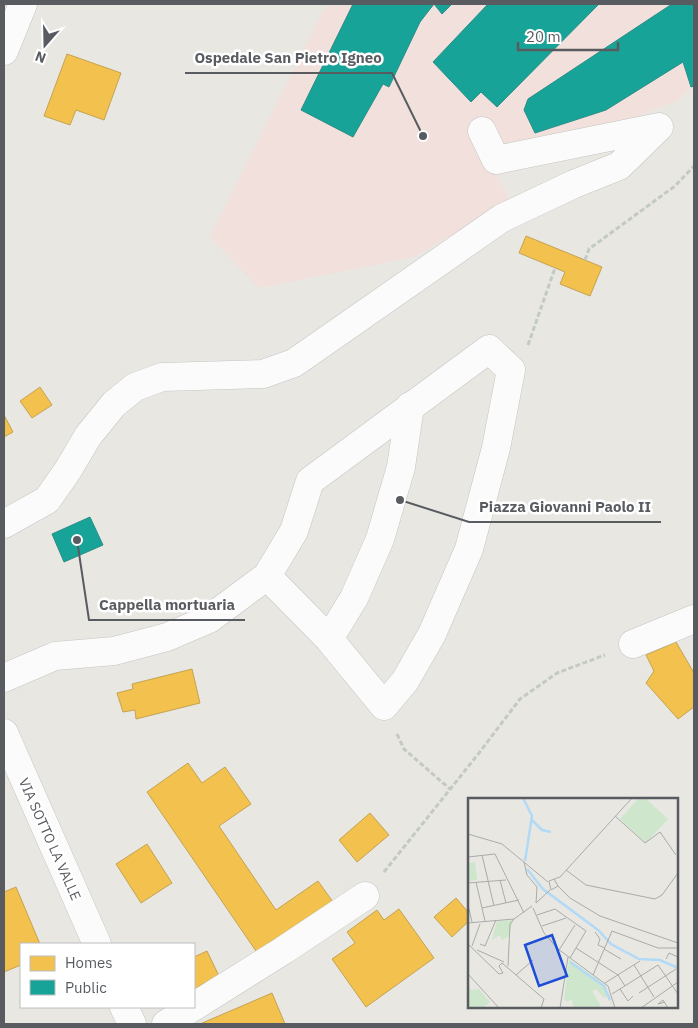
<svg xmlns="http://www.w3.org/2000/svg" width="698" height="1028" font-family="'IBM Plex Sans',sans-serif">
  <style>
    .medical { fill: #f2e0dc }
    .homes { fill: #f2c14e; stroke: #c4a353 }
    .public { fill: #17a398; stroke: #2a8e87 }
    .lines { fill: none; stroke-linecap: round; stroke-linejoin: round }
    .minor-casing { stroke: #c4c4c3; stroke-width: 29 }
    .path { stroke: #c3c9c5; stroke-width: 3; stroke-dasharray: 5 2.5; stroke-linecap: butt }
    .minor { stroke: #fcfbfb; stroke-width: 28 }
    .labels { text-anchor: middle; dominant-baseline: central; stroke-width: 5; stroke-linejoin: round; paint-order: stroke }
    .street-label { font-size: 14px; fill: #585c60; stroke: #fff }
    .inset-river { fill: none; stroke: #b2daf6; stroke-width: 2.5 }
    .inset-road { fill: none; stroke: #aaabaa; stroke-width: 1 }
    .view { fill: #1d4ed8; fill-opacity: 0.15; stroke: #1d4ed8; stroke-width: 2.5 }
    .inset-edge { fill: none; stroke: #585c60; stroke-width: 2.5 }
    .leader { fill: none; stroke: #585c60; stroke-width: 2 }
    .callout-dot { fill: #585c60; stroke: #fff; stroke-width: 2 }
    .callout-label { font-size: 15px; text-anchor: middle; font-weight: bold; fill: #585c60; stroke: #fff; stroke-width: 5; stroke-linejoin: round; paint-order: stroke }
  </style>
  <rect width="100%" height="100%" fill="#e8e7e2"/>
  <path class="medical" d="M327,4H694V86L675,102L495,171L510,201L414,257L259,288L210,237Z"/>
  <path class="homes" d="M67,54L121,73L104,120L76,110L70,125L44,116Z
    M526,236L602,267L590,296L560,284L565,272L519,253Z
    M40,387L52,405L32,418L20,401Z
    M4,415L13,432L4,437Z
    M676,642L694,673V707L678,719L646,683L654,671L646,655Z
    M192,669L200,703L136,719L135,710L123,712L117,693L133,689L132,684Z
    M188,763L202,783L225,767L251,804L219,826L276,910L318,881L333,902L258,954L147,792Z
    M370,813L389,835L357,862L339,840Z
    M147,844L172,883L141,903L116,864Z
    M16,887L40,944H21V965L4,972V892Z
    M456,898L469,913V921L452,937L434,917Z
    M399,909L434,958L366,1007L332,959L355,943L347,932L377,910L384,920Z
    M207,951L219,976L199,986L203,994L194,998V957Z
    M272,993L285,1024H200Z"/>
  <path class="public" d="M353,4H452L442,14L434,4L420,22L389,87L383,84L353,137L301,110Z
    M488,4H599L497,107L481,92L471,102L433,62Z
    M672,4H694V86L691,87L683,62L606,110L535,133L524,110L528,99Z
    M90,517L103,545L64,562L52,534Z"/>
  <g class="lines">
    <g class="minor-casing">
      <path id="minor" d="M4,51L23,4
        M4,524L47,500L68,470L88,436L114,404L135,387L162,377L263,374L294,363L502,218L574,184L619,166L659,127L496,160L482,131
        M329,639L354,598L380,539L401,467L410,406
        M633,644L694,619
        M4,678L55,656L114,651L167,637L209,619L267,576L294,531L310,481L489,349L511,370L496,448L469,549L432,634L405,681L384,706L329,639L267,576
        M4,733L97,944
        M124,1007L132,1024
        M166,1024L284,950L365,896"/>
    </g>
    <path class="path" d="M585,260L589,249L675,186L694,166
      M528,345L555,268
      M397,734L404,749L450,789
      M384,872L479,753L520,699L557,673L605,655"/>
    <use href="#minor" class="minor"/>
  </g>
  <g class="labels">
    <g class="street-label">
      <text transform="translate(50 839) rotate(66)">VIA SOTTO LA VALLE</text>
    </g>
  </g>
  <g transform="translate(468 798)">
    <rect width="210" height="210" fill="#e8e7e2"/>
    <path d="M171,0H177L200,21L178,45L152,21ZM7,64L9,82L0,83V65ZM45,122L41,138L34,142L32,137L24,142L29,123ZM101,161L137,187L145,210L139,198L136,200L128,191L124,193L133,208L129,210H105L104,201L99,204L96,201ZM0,188L4,192L11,191L22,204L15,210H0Z" fill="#cee6cb"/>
    <path class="inset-river" d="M55,0L64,18L57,63M64,22L74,32L83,34M59,71L75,91L130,132L143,146L171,161L192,162L210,170M102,164L136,188L142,202"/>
    <path class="inset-road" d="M147,18L177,45L192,34L208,57M0,36L34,46L80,84M14,57L26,108M0,59L27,56L56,115M56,64L59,77L69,89L68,105M98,72L118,87L187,101L194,97L210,75M86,81L90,88L83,92L81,83L92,79L164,0M32,82L38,105M8,84L17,123M0,85L38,82M90,88L102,100L132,118L210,145M68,105L82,92M0,107L4,124M14,110L51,102M65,110L76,135L90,151L140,188L147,210M69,117L87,111L118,133L102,160M0,125L46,121L64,108M74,128L98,120M127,134L132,141L130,147L137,150M0,146L31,176L35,175L31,168L34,165L76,201L73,210M12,146L17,148L28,122M4,148L12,126M108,150L150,177L157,188M136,151L153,161M9,152L36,164M91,152L107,127M198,161L201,155L210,159M166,167L186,199M40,168L42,126L46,121M0,176L31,210M48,177L65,162M125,177L144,133L190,150H209M137,185L172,163M152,191L160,203L165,198M171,195L208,171M144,196L190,167L210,196M197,204L190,206L195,202L200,210M92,210L100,159M173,210L210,184"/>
    <path class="view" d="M84,137L99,178L71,188L57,147Z"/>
    <rect width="210" height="210" class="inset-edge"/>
  </g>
  <path class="leader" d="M423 136L392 73H185M400 500L469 522H661M77 540L89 620H245"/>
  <g class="callout-dot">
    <circle cx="423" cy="136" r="5"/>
    <circle cx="400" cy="500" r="5"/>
    <circle cx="77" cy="540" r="5"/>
  </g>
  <g class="callout-label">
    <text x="288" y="63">Ospedale San Pietro Igneo</text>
    <text x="565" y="512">Piazza Giovanni Paolo II</text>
    <text x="167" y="610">Cappella mortuaria</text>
  </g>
  <rect width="698" height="1028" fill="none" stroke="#585c60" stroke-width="10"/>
  <rect x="20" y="943" width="175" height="65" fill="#ffffff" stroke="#bcbebf"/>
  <rect x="30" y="956" width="25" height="15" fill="#f2c14e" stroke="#bcbebf"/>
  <text x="65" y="968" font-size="15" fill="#585c60">Homes</text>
  <rect x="30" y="980" width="25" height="15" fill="#17a398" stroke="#bcbebf"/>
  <text x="65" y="993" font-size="15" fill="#585c60">Public</text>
  <g transform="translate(45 45) rotate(200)" stroke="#ffffff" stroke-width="4" paint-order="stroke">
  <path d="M0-4L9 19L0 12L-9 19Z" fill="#585c60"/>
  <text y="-8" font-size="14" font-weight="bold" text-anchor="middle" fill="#585c60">N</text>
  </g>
  <path d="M518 42v8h100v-8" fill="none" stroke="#585c60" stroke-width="2.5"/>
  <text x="526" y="42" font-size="15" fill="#585c60" stroke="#ffffff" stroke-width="4" paint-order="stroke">20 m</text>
</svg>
